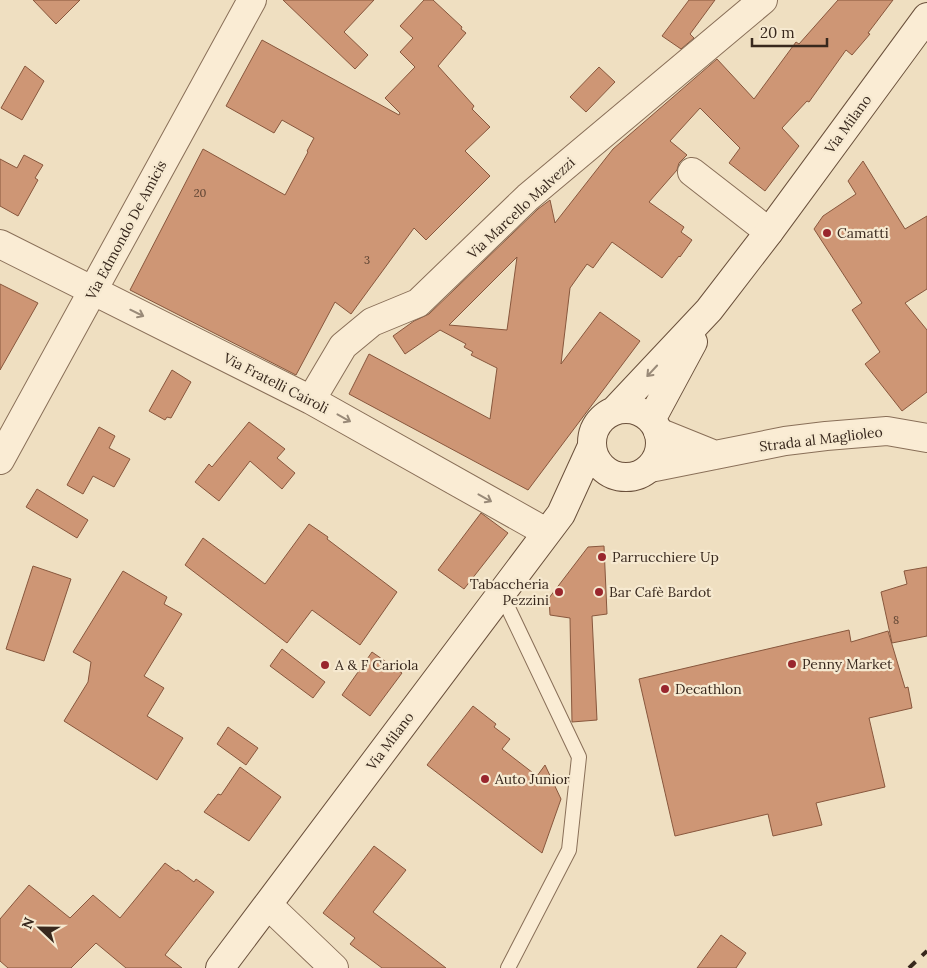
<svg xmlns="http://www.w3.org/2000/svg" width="927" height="968" font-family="Lora,serif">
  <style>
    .building { fill: #ce9675; stroke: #88573d; fill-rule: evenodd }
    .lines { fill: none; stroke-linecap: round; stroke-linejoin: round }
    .service-casing { stroke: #896f58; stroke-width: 16 }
    .minor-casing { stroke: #896f58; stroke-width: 30 }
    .secondary-casing { stroke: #6a503b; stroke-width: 30 }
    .service { stroke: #faecd4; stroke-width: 14 }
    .minor { stroke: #faecd4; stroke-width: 28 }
    .secondary { stroke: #faecd4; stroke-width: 28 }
    .rail { stroke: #38281d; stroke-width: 4; stroke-dasharray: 9 9; stroke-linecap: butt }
    .oneway { stroke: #998a78 }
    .poi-dot { fill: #99262d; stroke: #f6e9d0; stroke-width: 2 }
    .labels { text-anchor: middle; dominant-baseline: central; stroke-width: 4.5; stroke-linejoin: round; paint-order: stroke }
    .number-label { font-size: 11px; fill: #5e4433 }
    .street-label { font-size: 14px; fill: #38281d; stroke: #f6e9d0 }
    .poi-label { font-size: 14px; fill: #38281d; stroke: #f6e9d0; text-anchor: start }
  </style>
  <rect width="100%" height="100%" fill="#efdfc1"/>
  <path class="building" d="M33,0H80L56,24Z
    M283,0H374L344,32L368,55L355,69Z
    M424,0H433L462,27L461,29L466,33L438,66L474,106L472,109L490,127L465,151L490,176L426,240L414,228L351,314L335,302L296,375L130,290L203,149L285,195L308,152L307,151L314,138L282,120L274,133L226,106L262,40L399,115L400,113L385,98L415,67L400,52L413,38L400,26Z
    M689,0H715L690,34L694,38L681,49L662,36Z
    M838,0H893L868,33L870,34L852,55L846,50L809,102L807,101L782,128L799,146L765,191L729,163L740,148L700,108L670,141L687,155L679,163L677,170L649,202L684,227L681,232L692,240L680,257L679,256L662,278L612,242L593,268L587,264L570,288L561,364L600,312L640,341L528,490L349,394L369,354L490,419L497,368L471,355L473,352L464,347L466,344L440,330L405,354L393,336L414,321L429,314L538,209L550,200L555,223L613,149L717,59L754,99L796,42L799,44ZM517,257L507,330L449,325Z
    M25,66L44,81L22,120L1,108Z
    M599,67L615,82L586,112L570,97Z
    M24,155L43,165L35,178L38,180L18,216L0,206V159L17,168Z
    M863,161L905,229L927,216V289L905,303L927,330V392L902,411L865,364L880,352L852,310L862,303L814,229L823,216L856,194L848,181Z
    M0,284L38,303L0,370Z
    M172,370L191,382L171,418L167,417L165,420L149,411Z
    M249,422L285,449L277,458L295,473L282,489L250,461L219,501L195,482L209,464L212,467Z
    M99,427L115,436L109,448L130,459L114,487L93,476L83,494L67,485Z
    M37,489L88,520L77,538L26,507Z
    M481,513L508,533L464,589L438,570Z
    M309,524L328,537L327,539L397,592L360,645L312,610L287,643L185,565L203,538L265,584Z
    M604,546L607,614L592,616L597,720L572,722L570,618L550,615L549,598L588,547Z
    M33,566L71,579L44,661L6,649Z
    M927,567V636L892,643L881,592L907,584L904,571Z
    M123,571L167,597L164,604L182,614L144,676L164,688L147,716L183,738L157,780L64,721L88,682L91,662L73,652Z
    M849,630L851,642L888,631L905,688L908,687L912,708L869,718L885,787L816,803L822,825L773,836L768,814L675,836L639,679Z
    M282,649L325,682L313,698L270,666Z
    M372,652L402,673L370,716L342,695Z
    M473,706L496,724L494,727L510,739L502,749L537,776L545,765L561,799L542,853L427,765Z
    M228,727L258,748L246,765L217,744Z
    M240,767L281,797L249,841L204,812L218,794L221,795Z
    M374,846L406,870L373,912L446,968H382L350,944L355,938L323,913Z
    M165,863L176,871L178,870L194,882L196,879L214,892L165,955L182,968H126L96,943L71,968H8L0,961V919L29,885L70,918L93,895L120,918Z
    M721,935L746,953L736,968H697Z"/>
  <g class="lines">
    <g class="service-casing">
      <path id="service" d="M501,593L579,757L569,850L508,968"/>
    </g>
    <g class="minor-casing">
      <path id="minor" d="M692,172L769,232
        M0,244L311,400L546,532
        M311,400L343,346L372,322L418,303L528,197L763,0
        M658,432L715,455
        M0,460L252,0
        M650,468L785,441L826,436L887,431L927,438
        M268,905L334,968"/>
    </g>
    <g class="secondary-casing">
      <path id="secondary" d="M592 443a34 34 0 1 1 68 0a34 34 0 1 1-68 0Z
        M614,411L709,310L769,232L927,17
        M651,420L693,342
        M220,968L561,514L592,446"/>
    </g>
    <use href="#service" class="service"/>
    <use href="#minor" class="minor"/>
    <use href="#secondary" class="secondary"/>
    <path class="rail" d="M909,968L927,951"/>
  </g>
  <defs><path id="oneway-shaft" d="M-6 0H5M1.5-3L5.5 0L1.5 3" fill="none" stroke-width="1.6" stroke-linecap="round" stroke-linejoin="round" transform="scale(1.25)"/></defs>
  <g class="oneway">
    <use href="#oneway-shaft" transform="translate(137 313) rotate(26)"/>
    <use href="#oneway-shaft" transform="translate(652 371) rotate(133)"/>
    <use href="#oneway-shaft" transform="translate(344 418) rotate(29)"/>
    <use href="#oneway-shaft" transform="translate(485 498) rotate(29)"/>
  </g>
  <g class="poi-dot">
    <circle cx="827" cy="233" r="5"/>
    <circle cx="602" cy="557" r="5"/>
    <circle cx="559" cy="592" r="5"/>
    <circle cx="599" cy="592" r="5"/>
    <circle cx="792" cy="664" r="5"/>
    <circle cx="325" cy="665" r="5"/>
    <circle cx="665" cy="689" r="5"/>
    <circle cx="485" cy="779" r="5"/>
  </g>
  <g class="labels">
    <g class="number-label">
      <text x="200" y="193">20</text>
      <text x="367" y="260">3</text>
      <text x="896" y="620">8</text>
    </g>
    <g class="street-label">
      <text transform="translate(848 124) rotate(-54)">Via Milano</text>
      <text transform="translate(521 208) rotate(-43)">Via Marcello Malvezzi</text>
      <text transform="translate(126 230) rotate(-62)">Via Edmondo De Amicis</text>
      <text transform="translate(276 383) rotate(27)">Via Fratelli Cairoli</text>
      <text transform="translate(821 439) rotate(-7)">Strada al Maglioleo</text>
      <text transform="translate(390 741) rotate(-53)">Via Milano</text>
    </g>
    <g class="poi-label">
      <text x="837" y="233">Camatti</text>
      <text x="612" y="557">Parrucchiere Up</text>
      <text x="549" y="584" text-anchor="end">Tabaccheria<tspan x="549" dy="16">Pezzini</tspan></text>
      <text x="609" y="592">Bar Cafè Bardot</text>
      <text x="802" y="664">Penny Market</text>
      <text x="335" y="665">A &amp; F Cariola</text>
      <text x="675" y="689">Decathlon</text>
      <text x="495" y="779">Auto Junior</text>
    </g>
  </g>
  <g transform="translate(40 928) rotate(292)" stroke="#f6e9d0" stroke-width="4" paint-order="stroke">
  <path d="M0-4L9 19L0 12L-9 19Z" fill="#38281d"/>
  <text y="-8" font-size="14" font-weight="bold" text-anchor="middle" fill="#38281d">N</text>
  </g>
  <path d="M752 38v8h75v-8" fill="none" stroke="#38281d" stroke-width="2.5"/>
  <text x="760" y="38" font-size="15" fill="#38281d" stroke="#f6e9d0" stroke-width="4" paint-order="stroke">20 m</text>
</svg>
